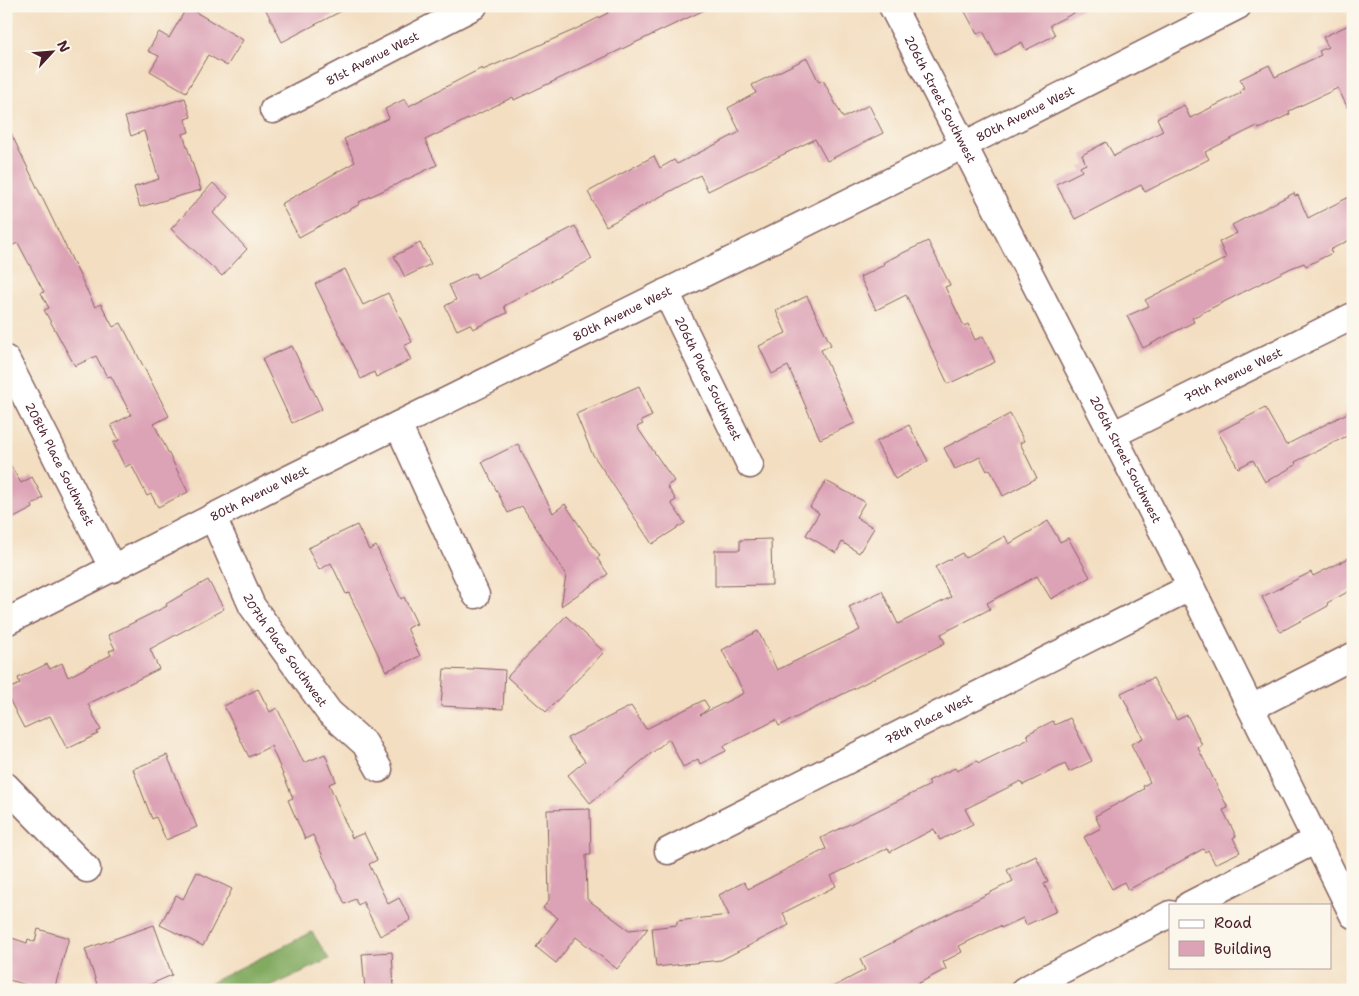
<svg xmlns="http://www.w3.org/2000/svg" width="1359" height="996" font-family="'Shantell Sans',sans-serif">
  <style>
    .forest { fill: #82aa60; stroke: #666446 }
    .building { fill: #dca2b5 }
    .lines { fill: none; stroke-linecap: round; stroke-linejoin: round }
    .minor-casing { stroke: #856260; stroke-width: 29 }
    .minor { stroke: #fff; stroke-width: 26 }
    .labels { text-anchor: middle; dominant-baseline: central; stroke-width: 4; stroke-linejoin: round; paint-order: stroke }
    .street-label { font-size: 12px; fill: #4a1f2b; stroke: #fbf7ec }
  </style>
  <rect width="100%" height="100%" fill="#fbf7ec"/>
  <filter id="ink" filterUnits="userSpaceOnUse"><feTurbulence type="fractalNoise" baseFrequency=".02" numOctaves="2"/><feDisplacementMap in="SourceGraphic" scale="10" xChannelSelector="R" yChannelSelector="G"/><feConvolveMatrix kernelMatrix="1 2 1 2 8 2 1 2 1" color-interpolation-filters="sRGB"/></filter>
  <filter id="wash" filterUnits="userSpaceOnUse"><feTurbulence type="fractalNoise" baseFrequency=".0096" numOctaves="4" result="noise"/><feDisplacementMap in="SourceGraphic" scale="20" xChannelSelector="R" yChannelSelector="G"/><feGaussianBlur stdDeviation="1.12" result="paint"/><feColorMatrix in="noise" values="0 0 0 0 0 0 0 0 0 0 0 0 0 0 0 0 0 1.4 0 .05"/><feComposite in="paint" operator="in"/></filter>
  <g filter="url(#wash)">
    <rect width="100%" height="100%" fill="#f3dec1"/>
    <path class="forest" d="M312,932L329,959L264,990H196Z"/>
    <g id="blocks">
      <path class="building" d="M264,6H351L282,42Z
        M604,6H713L514,100L513,97L425,140L437,165L359,202L360,204L299,237L281,204L355,162L344,139L389,118L385,109L405,99L409,106L482,68L483,70L574,30L608,13Z
        M962,6H1088L1050,25L1055,35L1026,50L1022,42L996,56L983,31L977,34Z
        M187,7L243,40L227,66L208,55L186,92L150,71L159,56L148,51L159,32L169,38Z
        M1353,23V119L1338,88L1289,111L1290,114L1259,129L1257,126L1205,152L1209,159L1145,192L1141,185L1075,219L1056,184L1082,171L1080,167L1086,164L1082,155L1106,142L1114,156L1163,131L1157,118L1184,105L1190,118L1241,93L1240,91L1244,88L1240,79L1269,65L1275,77L1321,55L1319,51L1328,47L1323,37Z
        M807,58L819,82L823,80L843,118L869,105L883,133L827,161L815,139L708,191L700,175L606,226L588,192L654,156L660,168L674,160L677,164L740,132L728,108L756,93L752,85Z
        M185,98L191,117L185,119L189,132L183,134L201,190L140,207L134,187L159,179L144,131L131,136L125,117Z
        M6,123L95,307L101,304L113,327L121,323L169,416L154,424L188,492L158,507L151,494L147,496L131,464L125,467L113,443L119,440L111,425L131,415L111,376L107,377L96,356L75,366L44,310L49,308L41,293L44,292L18,243L6,248Z
        M213,183L228,197L213,213L247,249L222,276L171,229Z
        M1294,193L1295,196L1298,195L1308,218L1353,195V238L1330,250L1332,253L1306,266L1304,263L1291,268L1192,318L1194,322L1143,348L1127,316L1149,306L1145,300L1226,258L1219,242L1237,233L1232,225Z
        M575,226L592,259L504,306L507,313L473,329L470,324L457,330L445,306L456,300L449,285L475,273L477,278Z
        M928,241L950,285L945,287L964,326L968,324L975,340L983,336L995,362L948,384L906,295L876,310L860,277L884,265L883,263L886,261Z
        M420,243L431,264L405,277L394,256Z
        M345,269L363,305L388,293L412,342L404,346L411,360L376,377L374,372L361,379L315,284Z
        M807,296L831,345L821,350L855,423L820,439L788,366L772,374L759,346L786,333L776,311Z
        M292,346L322,409L292,423L262,359Z
        M639,386L652,416L641,421L643,424L637,427L674,481L667,486L676,500L671,503L685,523L652,544L592,453L576,414Z
        M1265,408L1286,445L1353,410V433L1295,462L1296,465L1265,482L1253,460L1238,468L1218,432Z
        M1010,414L1024,441L1020,443L1037,478L1003,496L990,469L987,471L980,457L955,469L944,448Z
        M909,425L928,461L895,479L876,442Z
        M518,444L553,513L565,504L600,556L597,558L608,574L561,606L566,575L522,506L508,513L482,462Z
        M6,458L21,483L32,477L43,498L32,505L33,508L6,522Z
        M826,481L865,502L856,517L874,528L859,553L842,542L836,553L806,535L819,513L810,507Z
        M1048,521L1060,542L1068,538L1090,577L1051,599L1037,576L987,603L990,609L941,634L945,643L779,726L776,720L724,746L726,751L700,764L698,759L683,767L669,739L590,803L568,775L585,761L567,738L631,706L646,729L704,700L709,708L700,715L744,693L722,650L758,631L777,670L860,630L849,607L882,591L898,624L951,597L935,567L962,553L965,558L1005,536L1009,544Z
        M357,525L369,550L376,546L401,599L404,597L417,624L407,628L420,656L386,671L349,593L346,594L331,563L319,570L308,548Z
        M771,539L772,585L715,586V550H740V540Z
        M1353,556V589L1327,603L1328,606L1280,632L1262,597L1311,572L1313,576Z
        M208,580L224,609L150,649L159,669L88,704L101,730L97,732L98,734L67,749L50,716L24,728L6,693V690L20,684L18,678L47,664L50,669L62,663L68,677L111,655L109,651L115,649L108,635L167,606L166,604Z
        M566,616L604,652L546,712L507,677Z
        M473,668L505,670L503,709L441,706L444,669L473,670Z
        M1153,678L1177,720L1187,715L1202,745L1198,748L1228,808L1223,810L1236,836L1233,838L1240,852L1215,864L1208,850L1205,852L1203,849L1128,890L1124,882L1112,889L1084,837L1101,828L1095,816L1144,789L1143,786L1150,782L1131,744L1143,738L1121,693Z
        M258,689L270,712L277,708L304,763L325,754L336,781L329,784L352,838L364,833L377,860L369,864L388,904L399,898L411,920L380,936L363,902L358,905L355,899L345,904L313,835L305,839L288,800L293,798L271,746L249,757L224,706Z
        M1070,718L1092,761L1069,772L1065,764L1023,785L1021,781L965,809L973,824L940,840L934,829L890,852L888,848L831,876L836,886L783,913L789,925L721,960L656,967L652,928L677,925V921L729,915L719,895L744,882L748,889L826,849L821,838L930,785L928,781L955,768L957,771L977,761L979,763L1029,739L1027,734L1053,721L1055,725Z
        M167,755L197,827L166,840L156,817L152,819L133,769Z
        M590,809L591,855H586L587,899L629,930L648,928L617,969L576,937L556,963L536,947L558,918L543,908L549,900L547,810Z
        M1036,856L1048,882L1044,884L1057,911L1026,925L1023,918L1001,928L1000,926L959,946L962,952L943,962L946,969L906,990H827L865,970L860,959L1013,881L1007,870Z
        M197,872L232,889L203,946L160,925L176,895L183,899Z
        M154,925L172,975L137,990H99L85,949Z
        M38,929L69,938L54,990H43L6,979V936L27,943L28,939L35,942Z
        M392,952L394,990H365L362,954Z"/>
    </g>
  </g>
  <g filter="url(#ink)">
    <use href="#blocks" fill-opacity="0" stroke="#856260" stroke-width="1"/>
    <g class="lines">
      <g class="minor-casing">
        <g id="minor">
          <path id="s1" d="M892,6L1191,587L1353,915"/>
          <path id="s2" d="M273,110L474,6"/>
          <path id="s3" d="M666,292L750,465"/>
          <path id="s4" d="M6,359L113,569"/>
          <path d="M398,425L476,595"/>
          <path id="s5" d="M1112,435L1353,316"/>
          <path id="s6" d="M213,517L252,606L329,712L365,744L379,769"/>
          <path id="s7" d="M6,622L280,483L964,145L1238,6"/>
          <path d="M1251,708L1353,656"/>
          <path d="M6,786L87,869"/>
          <path id="s8" d="M668,851L1191,587"/>
          <path d="M1189,905L1316,840"/>
          <path d="M1024,990L1170,914"/>
        </g>
      </g>
      <use href="#minor" class="minor"/>
    </g>
  </g>
  <g class="labels">
    <g class="street-label">
      <text stroke="none"><textPath href="#s2" startOffset="112">81st Avenue West</textPath></text>
      <text stroke="none"><textPath href="#s1" startOffset="105">206th Street Southwest</textPath></text>
      <text stroke="none"><textPath href="#s7" startOffset="1139">80th Avenue West</textPath></text>
      <text stroke="none"><textPath href="#s7" startOffset="689">80th Avenue West</textPath></text>
      <text stroke="none"><textPath href="#s5" startOffset="135">79th Avenue West</textPath></text>
      <text stroke="none"><textPath href="#s3" startOffset="96">206th Place Southwest</textPath></text>
      <text stroke="none"><textPath href="#s1" startOffset="510">206th Street Southwest</textPath></text>
      <text stroke="none"><textPath href="#s4" startOffset="118">208th Place Southwest</textPath></text>
      <text stroke="none"><textPath href="#s7" startOffset="284">80th Avenue West</textPath></text>
      <text stroke="none"><textPath href="#s6" startOffset="152">207th Place Southwest</textPath></text>
      <text stroke="none"><textPath href="#s8" startOffset="292">78th Place West</textPath></text>
    </g>
  </g>
  <rect width="1359" height="996" fill="none" stroke="#fbf7ec" stroke-width="25"/>
  <rect x="1169" y="904" width="162" height="65" fill="#fbf7ec" stroke="#b4a19f"/>
  <rect x="1179" y="920" width="25" height="8" fill="#ffffff" stroke="#b4a19f"/>
  <text x="1214" y="928" font-size="15" fill="#4a1f2b">Road</text>
  <rect x="1179" y="941" width="25" height="15" fill="#dca2b5" stroke="#b4a19f"/>
  <text x="1214" y="954" font-size="15" fill="#4a1f2b">Building</text>
  <g transform="translate(52 52) rotate(64)" stroke="#fbf7ec" stroke-width="4" paint-order="stroke">
  <path d="M0-4L9 19L0 12L-9 19Z" fill="#4a1f2b"/>
  <text y="-8" font-size="14" font-weight="bold" text-anchor="middle" fill="#4a1f2b">N</text>
  </g>
</svg>
